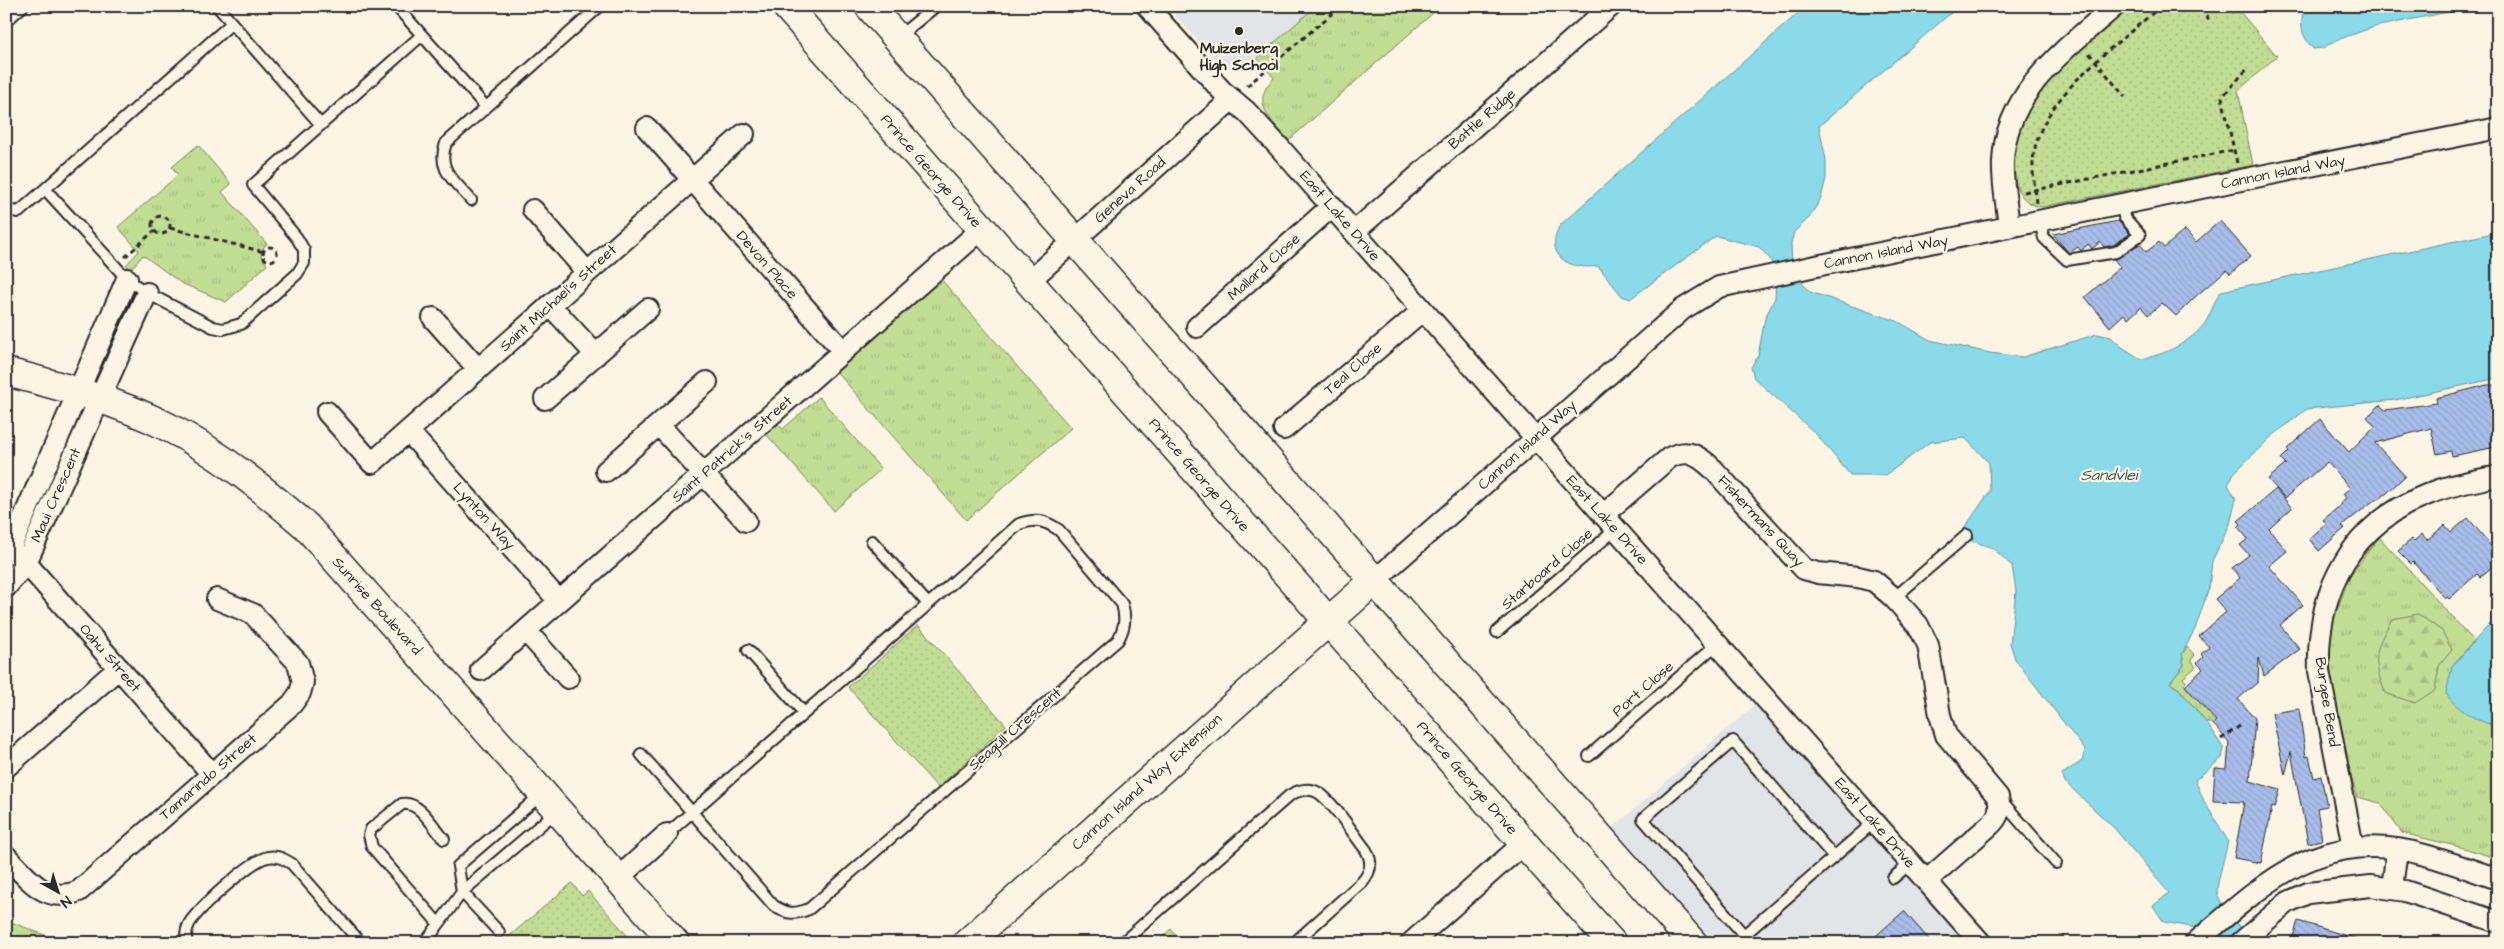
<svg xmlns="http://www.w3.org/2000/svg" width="2504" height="949" font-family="'Architects Daughter',sans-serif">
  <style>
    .built { fill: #e3e4e7 }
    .grass { fill: url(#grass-tufts); stroke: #768460 }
    .forest { fill: url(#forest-firs); stroke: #768460 }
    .park { fill: url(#park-dots); stroke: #768460 }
    .water { fill: #8bdae9; stroke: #65949d }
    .building { fill: url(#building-back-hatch); stroke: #2b2b2b }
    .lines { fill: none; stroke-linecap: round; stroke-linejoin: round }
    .lane-casing { stroke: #2b2b2b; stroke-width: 14 }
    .street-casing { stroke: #2b2b2b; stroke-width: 24 }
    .secondary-casing { stroke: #2b2b2b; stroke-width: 31 }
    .primary-casing { stroke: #2b2b2b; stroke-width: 31 }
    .path { stroke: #2b2b2b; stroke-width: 3; stroke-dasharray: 5 4; stroke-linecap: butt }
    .lane { stroke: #fcf5e5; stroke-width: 10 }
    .street { stroke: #fcf5e5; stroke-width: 20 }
    .secondary { stroke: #fcf5e5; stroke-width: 28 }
    .primary { stroke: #fcf5e5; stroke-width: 28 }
    .poi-dot { fill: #2b2b2b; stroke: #fcf5e5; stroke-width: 2 }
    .labels { text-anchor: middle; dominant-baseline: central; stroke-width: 4.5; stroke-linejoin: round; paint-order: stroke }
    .poi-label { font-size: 15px; font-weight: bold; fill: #2b2b2b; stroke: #fcf5e5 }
    .street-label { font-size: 15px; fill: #2b2b2b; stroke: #fcf5e5 }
    .water-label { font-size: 16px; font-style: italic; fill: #43575a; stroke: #fcf5e5 }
  </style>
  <defs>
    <pattern id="grass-tufts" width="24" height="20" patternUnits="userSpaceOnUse" patternTransform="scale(1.25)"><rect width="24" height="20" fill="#c2dd94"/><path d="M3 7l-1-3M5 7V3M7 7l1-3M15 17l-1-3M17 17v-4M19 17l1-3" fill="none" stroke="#a7be80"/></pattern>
    <pattern id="forest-firs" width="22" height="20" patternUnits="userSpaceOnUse" patternTransform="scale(1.25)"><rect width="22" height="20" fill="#c2dd94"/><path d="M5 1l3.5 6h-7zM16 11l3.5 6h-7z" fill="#a7be80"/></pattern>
    <pattern id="park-dots" width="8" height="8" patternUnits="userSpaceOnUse" patternTransform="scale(1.25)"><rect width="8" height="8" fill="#c2dd94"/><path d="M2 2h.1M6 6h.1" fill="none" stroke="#a7be80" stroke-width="1.8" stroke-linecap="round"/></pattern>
    <pattern id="building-back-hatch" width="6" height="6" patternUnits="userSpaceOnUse" patternTransform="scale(1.25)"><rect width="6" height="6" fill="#a9beec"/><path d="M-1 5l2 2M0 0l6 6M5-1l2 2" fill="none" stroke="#92a3cb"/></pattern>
  </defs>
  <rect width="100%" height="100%" fill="#fcf5e5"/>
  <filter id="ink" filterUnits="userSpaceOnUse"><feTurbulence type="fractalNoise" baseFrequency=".02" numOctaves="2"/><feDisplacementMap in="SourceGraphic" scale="10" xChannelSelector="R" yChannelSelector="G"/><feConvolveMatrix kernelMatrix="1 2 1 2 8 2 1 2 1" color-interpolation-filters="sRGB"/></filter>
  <g filter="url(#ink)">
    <path class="built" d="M1167,6H1316L1245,69L1222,68Z
      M1764,697L1981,943H1693L1601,838Z"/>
    <path class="grass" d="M1316,6H1441L1289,140C1271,121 1249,102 1274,78L1257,58Z
      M198,145L231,184L222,192L267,244L263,248L261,255L267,265L226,302L181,283L143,255L131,269L126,265L139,251L118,227L178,175L172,167Z
      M940,278L1071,428L966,520L835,370Z
      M819,397L881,469L834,511L765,433L777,423L783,429Z
      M2379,537L2474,641L2452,666L2489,724L2498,720V859L2464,848L2402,833L2380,803L2357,797L2337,724L2330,667L2331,627L2349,577Z
      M2187,647L2195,655L2191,660L2196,667L2183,678L2186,682L2184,684L2206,710L2224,714L2213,724L2206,722L2179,689L2170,683L2184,665L2182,654Z
      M6,920L65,943H6Z"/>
    <path class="forest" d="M2418,614L2442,631L2452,650L2439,666L2435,690L2415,703L2385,693C2372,657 2374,651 2392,619Z"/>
    <path class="park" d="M2132,6H2235L2277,56L2238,91L2253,165L2042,207C2026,205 2018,195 2015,179C2002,105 2084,48 2132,6Z
      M918,625L1006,725L938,788L848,687Z
      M572,883L582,896L588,891L634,943H501Z
      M1171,929L1183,943H1155Z"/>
    <path class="water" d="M1806,6H1959L1819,126L1826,160V178L1821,198L1809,218L1794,232L1791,243L1792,267L1796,276L1810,292L1897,321L1930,340L1990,353L2023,357L2097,334L2111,337L2122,347L2141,359C2164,355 2190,343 2205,323C2212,312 2214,301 2221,291L2498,232V378L2395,400L2307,409L2271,437L2234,473L2228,485L2236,499L2230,524L2212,561L2209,588L2195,629L2182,654L2184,665L2170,683L2179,689L2206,722L2224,749L2222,758L2195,780L2204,801L2228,841C2226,852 2217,882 2217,891C2219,910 2246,935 2262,943L2214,941L2197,928L2164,922L2153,906L2169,893L2114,828L2065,782L2062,774L2082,761L2085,750L2015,659L2010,643L2016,591L2012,566L1993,548L1972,541L1963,530L1990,491L1989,463L1965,438L1930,442L1886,475H1850L1816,434L1754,378L1751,367L1758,356L1765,318L1775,298L1776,281L1771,260L1759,247L1716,236L1630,299L1622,296L1598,266C1569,271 1543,255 1560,225Z
      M2306,6H2478L2374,27L2334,41L2323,48L2313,49C2301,35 2298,23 2306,6Z
      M2498,615V720L2489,724C2472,718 2457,709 2446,694L2452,666Z"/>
    <path class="building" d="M2118,221L2130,234L2113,245L2104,247L2100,242L2092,249L2088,244L2081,251L2078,247L2069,253L2053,234Z
      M2220,221L2251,256L2230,274L2226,270L2195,297L2176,316L2162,303L2148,315L2141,307L2128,319L2124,314L2110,327L2085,297L2120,267L2114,259L2140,244L2146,252L2159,242L2164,248L2185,230L2196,242Z
      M2487,385H2498V435L2494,436L2496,447L2452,456L2451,451L2437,454L2431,428L2375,443L2405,476L2387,493L2378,500L2377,498L2342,526L2345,528L2319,551L2309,539L2326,524L2323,520L2342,504L2340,503L2346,498L2343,494L2350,488L2327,462L2285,498L2268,479L2286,464L2281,459L2289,451L2287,449L2320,419L2349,452L2375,426L2367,417L2380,405L2385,410L2437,403L2436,398Z
      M2276,489L2292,508L2269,529L2287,551L2269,566L2303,605L2280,625L2300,649L2264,676L2259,658L2258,682L2238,699L2255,718L2250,781L2280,790L2275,808L2272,807L2261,863L2234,858L2244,802L2213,801L2215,768L2227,769L2229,742L2213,724L2216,721L2185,686L2203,669L2197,663L2203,657L2201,654L2209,647L2199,636L2226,612L2215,599L2240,578L2232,568L2249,555L2240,545L2248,539L2238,527L2241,524L2238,521Z
      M2468,518L2498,554V562L2480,577L2477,574L2449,599L2447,597L2445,598L2413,562L2411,564L2398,551L2412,539L2414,541L2422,534L2427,540L2445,525L2451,532Z
      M2299,709L2306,757L2309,756L2314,778L2321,776L2327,806L2317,808L2322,840L2308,843L2291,752L2285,775L2272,713Z
      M1904,911L1932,943H1868Z
      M2298,921L2357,939V943H2291Z"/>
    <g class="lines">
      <g class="lane-casing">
        <path id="lane" d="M217,6L321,125
          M396,6L486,107
          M6,21L23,6
          M232,23L45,189L127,279L147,293L213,327L223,329L241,324L297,274L304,263V250L297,238L253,185L422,35
          M898,37L936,6
          M471,200C455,181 436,170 446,143L600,6
          M6,210L19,212L45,189
          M2040,221L2044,238L2067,260L2116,252L2140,235L2124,217L2123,204
          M872,541L928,604
          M1894,598L1967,535
          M1497,632L1616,529
          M748,650L804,713
          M641,754L774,906C787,914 794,915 809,909L1118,640C1125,627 1126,618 1122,604L1059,530C1044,520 1036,518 1019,524C902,628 784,731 667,834
          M1589,756L1717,644
          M2000,799L2056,863
          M1834,857L1733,741L1643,819L1744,935L1874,822
          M1893,878L1911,863
          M438,923L372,847L369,835L371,829L402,804C420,801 433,827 444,839
          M499,932L462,892L458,866L542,794
          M187,943C185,936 186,930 189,924C197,910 252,859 268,857C278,855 284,859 292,864L361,943
          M425,943L462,892L557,811
          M1122,943L1290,795C1299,790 1309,787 1319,793C1333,802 1355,836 1366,850C1373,862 1371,872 1362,882L1294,943"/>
      </g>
      <g class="street-casing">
        <path id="street" d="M1147,6L1222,91L1247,112L1280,148L1981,943
          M647,128L843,351
          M533,210L587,272
          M2009,227C2007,206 2002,183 2003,162C2005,92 2067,48 2115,6
          M1354,232L1611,6
          M1029,281L1232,99
          M550,305L596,355
          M433,318L478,369
          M1197,327L1332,206
          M545,399L648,309
          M327,412L372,463L744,134
          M659,425L746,521
          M1284,429L1423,310
          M408,431L559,601
          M606,471L707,382
          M1603,515L1669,458C1688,448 1698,455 1713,469L1804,569L1818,573L1858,577L1874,581L1894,598L1918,625L1928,645L1940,715L1946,735L1998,797C2001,810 1999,817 1989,826L1926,881
          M6,546L26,563L211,773
          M10,549L127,279
          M1375,580L1683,309L1719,287L1811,267L2498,128
          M6,587L26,563L147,293
          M526,631L568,678
          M481,670L982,229
          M6,767L119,668
          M2353,847L2319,671C2316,588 2352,523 2431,493C2452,484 2475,481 2498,476
          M6,856C28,878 45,905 79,891L292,704L300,693L303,682L298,663L253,614L217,599
          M618,878L667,834
          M2392,888L2397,849
          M1411,943L1524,843
          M2195,943C2266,881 2323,826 2425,855C2450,862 2474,871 2498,879
          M2240,943L2288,902L2308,893L2371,886L2405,891L2498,922"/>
      </g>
      <g class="secondary-casing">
        <path id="secondary" d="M6,372C61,386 117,401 168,427C219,453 263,489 306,526L675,943
          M967,943L1375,580"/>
      </g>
      <g class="primary-casing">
        <path id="primary" d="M786,6L1612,943
          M869,6L1693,943"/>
      </g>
      <path class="path" d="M2205,6L2209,23
        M2089,53L2125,97
        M1247,86L1341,6
        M2237,163L2222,97L2248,68
        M2024,192L2234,150
        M2037,203C2035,187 2031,170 2034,153C2042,96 2119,43 2161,6
        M152 225a9 9 0 1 1 18 0a9 9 0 1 1-18 0Z
        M170,228L264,252
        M263 254a7 7 0 1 1 14 0a7 7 0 1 1-14 0Z
        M125,257L154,231
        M2221,739L2243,724"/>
      <use href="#lane" class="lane"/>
      <use href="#street" class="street"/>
      <use href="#secondary" class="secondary"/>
      <use href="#primary" class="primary"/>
    </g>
  </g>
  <circle class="poi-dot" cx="1239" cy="31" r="5"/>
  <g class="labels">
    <g class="poi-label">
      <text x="1239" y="48">Muizenberg<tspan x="1239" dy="17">High School</tspan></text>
    </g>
    <g class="street-label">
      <text transform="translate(1482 119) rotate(-41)">Battle Ridge</text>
      <text transform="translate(931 171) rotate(49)">Prince George Drive</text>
      <text transform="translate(2283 172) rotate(-11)">Cannon Island Way</text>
      <text transform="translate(1130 190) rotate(-42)">Geneva Road</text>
      <text transform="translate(1340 216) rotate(49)">East Lake Drive</text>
      <text transform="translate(1886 252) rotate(-11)">Cannon Island Way</text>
      <text transform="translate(767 265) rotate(49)">Devon Place</text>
      <text transform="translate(1264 267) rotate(-42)">Mallard Close</text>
      <text transform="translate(558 298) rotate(-42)">Saint Michael's Street</text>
      <text transform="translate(1353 369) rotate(-41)">Teal Close</text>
      <text transform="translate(1527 445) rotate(-42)">Cannon Island Way</text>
      <text transform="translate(732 449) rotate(-41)">Saint Patrick's Street</text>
      <text transform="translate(1199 475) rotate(49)">Prince George Drive</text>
      <text transform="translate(56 495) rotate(-66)">Maui Crescent</text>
      <text transform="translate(484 516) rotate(48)">Lynton Way</text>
      <text transform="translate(1607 520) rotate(48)">East Lake Drive</text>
      <text transform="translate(1761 521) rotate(47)">Fishermans Quay</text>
      <text transform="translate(1547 569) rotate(-41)">Starboard Close</text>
      <text transform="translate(377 606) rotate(48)">Sunrise Boulevard</text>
      <text transform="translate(110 658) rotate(49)">Oahu Street</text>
      <text transform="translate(1643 689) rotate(-41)">Port Close</text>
      <text transform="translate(2327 702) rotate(81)">Burgee Bend</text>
      <text transform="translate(1015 729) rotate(-41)">Seagull Crescent</text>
      <text transform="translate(208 777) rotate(-41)">Tamarindo Street</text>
      <text transform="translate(1467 778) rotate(49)">Prince George Drive</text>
      <text transform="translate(1147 782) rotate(-42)">Cannon Island Way Extension</text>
      <text transform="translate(1875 823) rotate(49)">East Lake Drive</text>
    </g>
    <g class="water-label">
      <text x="2109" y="475">Sandvlei</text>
    </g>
  </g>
  <rect width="2504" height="949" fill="none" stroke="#fcf5e5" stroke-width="25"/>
  <rect x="12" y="12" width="2479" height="924" fill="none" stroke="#2b2b2b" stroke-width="2" filter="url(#ink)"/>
  <g transform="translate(58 892) rotate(141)" stroke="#fcf5e5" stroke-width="4" paint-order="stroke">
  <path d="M0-4L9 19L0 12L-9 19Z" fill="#2b2b2b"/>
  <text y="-8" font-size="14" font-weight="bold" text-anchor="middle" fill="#2b2b2b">N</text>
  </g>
</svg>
